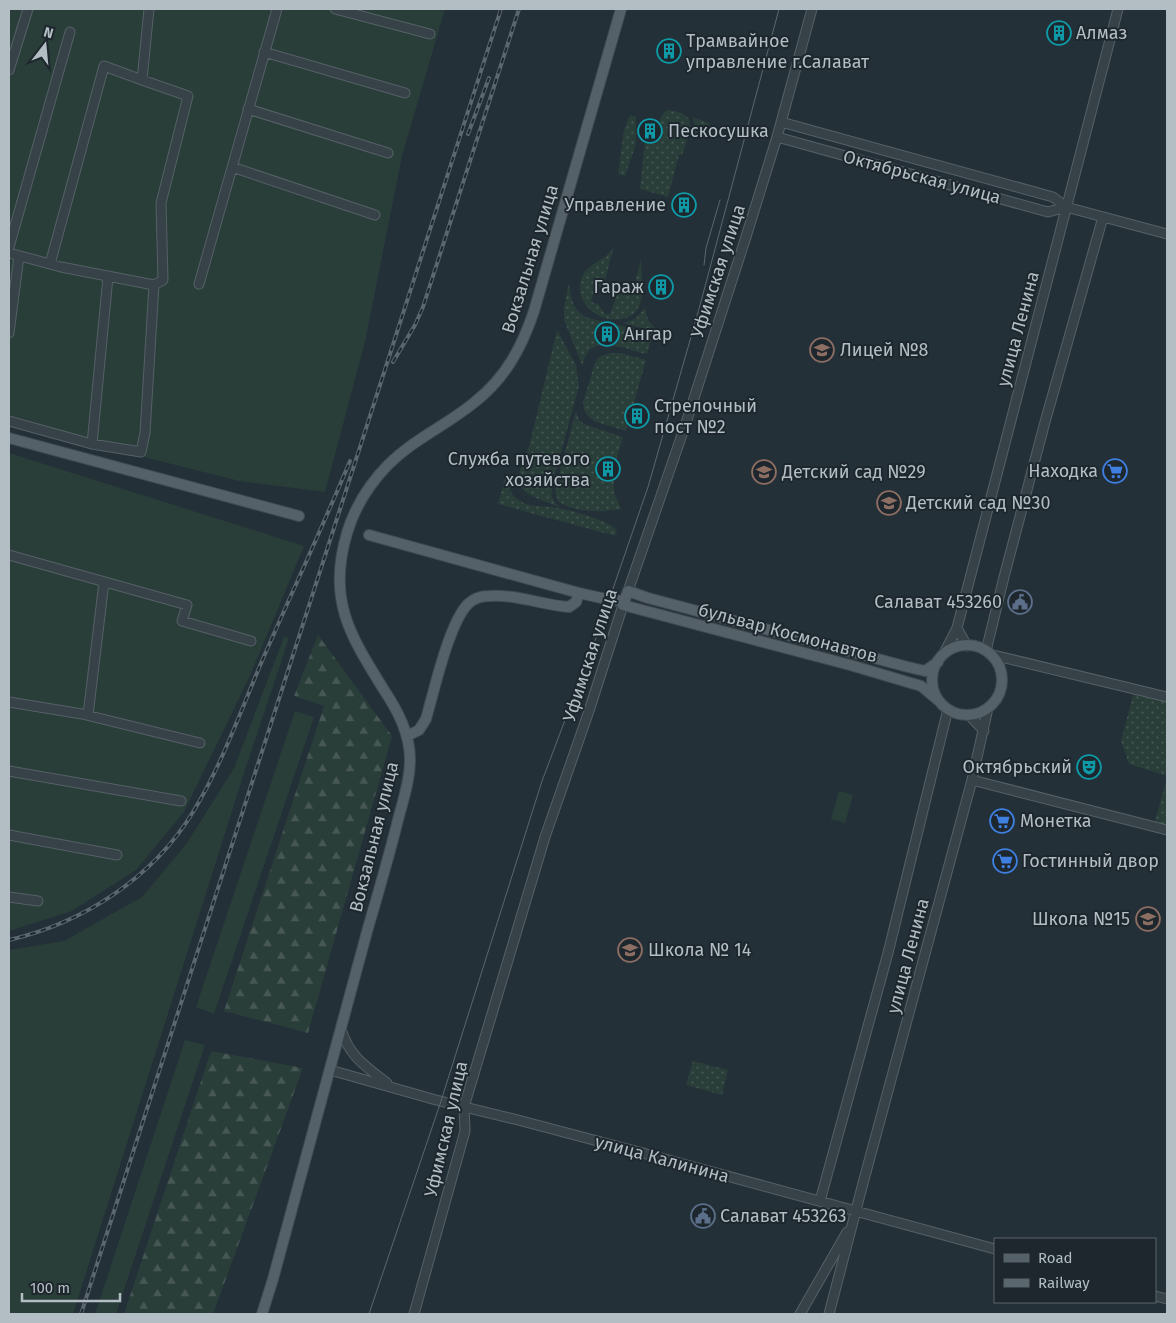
<svg xmlns="http://www.w3.org/2000/svg" width="1176" height="1323" font-family="'Fira Sans',sans-serif">
  <style>
    .grass { fill: url(#grass-dots) }
    .forest { fill: url(#forest-firs) }
    .garden { fill: #293d39 }
    .lines { fill: none; stroke-linecap: round; stroke-linejoin: round }
    .minor-casing { stroke: #556066; stroke-width: 11 }
    .major-casing { stroke: #414b51; stroke-width: 12 }
    .minor { stroke: #374248; stroke-width: 9 }
    .major { stroke: #556168; stroke-width: 10 }
    .tram { stroke: #5a676f; stroke-width: 1 }
    .rail-casing { stroke: #5a676f; stroke-width: 4 }
    .rail { stroke: #1d272d; stroke-width: 2; stroke-dasharray: 5.5; stroke-linecap: butt }
    .labels { text-anchor: middle; dominant-baseline: central; stroke-width: 4; stroke-linejoin: round; paint-order: stroke }
    .poi-label { font-size: 18px; fill: #b2bdc4; stroke: #1d272d; text-anchor: start }
    .street-label { font-size: 18px; fill: #b2bdc4; stroke: #1d272d }
  </style>
  <defs>
    <pattern id="grass-dots" width="8" height="8" patternUnits="userSpaceOnUse" patternTransform="scale(1.25)"><rect width="8" height="8" fill="#293d39"/><path d="M2 2h.1M6 6h.1" fill="none" stroke="#465754" stroke-width="1.8" stroke-linecap="round"/></pattern>
    <pattern id="forest-firs" width="22" height="20" patternUnits="userSpaceOnUse" patternTransform="scale(1.25)"><rect width="22" height="20" fill="#293d39"/><path d="M5 1l3.5 6h-7zM16 11l3.5 6h-7z" fill="#465754"/></pattern>
  </defs>
  <rect width="100%" height="100%" fill="#243038"/>
  <path class="grass" d="M667,110C672,111 679,111 683,114C698,121 685,144 682,155H679L668,197L640,189L645,140L655,143C657,133 658,116 667,110Z
    M630,115L636,117V144L625,176L618,174L624,130Z
    M692,117L709,123L710,127L707,138L694,135V122Z
    M614,246L603,288L595,286L591,302L598,304L605,314H610L618,292L632,295L641,259C641,272 644,288 641,301C632,337 568,316 582,277C586,266 599,262 607,255C610,253 612,249 614,246Z
    M569,282C571,299 572,310 588,318L653,333L647,354C631,351 602,337 589,351C585,355 584,361 582,365L564,320V307Z
    M645,308L648,320L655,328L653,331L623,323L635,319Z
    M557,330L576,365L579,386L555,474L551,494L554,502L560,507C518,492 509,491 529,447Z
    M610,353H621L646,360L626,431L596,422L588,416L584,410L583,402L595,363L599,357Z
    M576,411L579,420L584,424L623,437L616,461L604,458L599,477L614,481V492L621,509C604,513 571,512 558,501L555,490Z
    M506,474L510,475C509,481 509,488 512,494C523,509 544,505 559,508C576,512 605,519 617,530L615,536L498,504Z
    M1134,691L1167,701V776L1129,764L1121,741Z
    M1167,778V827L1154,824Z
    M693,1061L728,1070L722,1095L686,1085Z"/>
  <path class="forest" d="M318,635L392,736L308,1033L224,1011L324,706L294,696Z
    M211,1051L303,1068L213,1314H124Z"/>
  <path class="garden" d="M9,9H445L402,156L365,342L325,492L239,481L9,423Z
    M9,453L304,546L249,678L184,812L136,870L72,911L9,931Z
    M284,637L289,638L245,770L73,1314H9V950L64,941L142,897L187,843L234,768Z
    M295,711L314,717L214,1014L196,1007Z
    M839,791L853,795L845,823L831,819Z
    M185,1040L205,1045L116,1314H95Z"/>
  <g class="lines">
    <g class="minor-casing">
      <path id="minor" d="M335,9L430,34
        M264,52L405,93
        M9,70L28,9
        M248,109L388,153
        M781,122L1053,197L1066,207L1167,234
        M777,137L1048,212L1066,207
        M232,167L375,215
        M9,247L70,32
        M9,253L61,267L154,285
        M50,264L104,66L142,80
        M199,284L277,9
        M9,333L19,256
        M9,421L92,444L141,452L145,433L154,285L163,280L161,203L188,96L142,80L149,9
        M92,444L108,277
        M9,555L187,605L182,621L251,641
        M628,591L685,426L745,240L777,137L812,9
        M957,628L967,646
        M986,651L1004,577L1045,422L1103,217
        M989,654L1167,697
        M943,655L957,628L1118,9
        M9,702L82,714L200,743
        M88,715L104,582
        M969,715L984,731
        M9,771L181,801
        M972,780L1167,830
        M9,835L117,855
        M9,897L38,901
        M341,1029C349,1056 365,1066 387,1083
        M330,1070L436,1100L518,1120L639,1152L995,1249
        M820,1201L888,953L948,709
        M1155,1296L1167,1299
        M414,1314L465,1131L464,1107L545,837L589,711L623,605
        M800,1314L847,1232
        M829,1314L862,1187L972,780L988,708"/>
    </g>
    <g class="major-casing">
      <path id="major" d="M9,438L299,516
        M369,535L579,593L610,600L624,601
        M932 680a35 35 0 1 1 70 0a35 35 0 1 1-70 0Z
        M938,662L925,671L908,667L648,598L628,591L623,605L850,665L921,686L939,701
        M407,736L419,730L426,719C434,691 449,623 468,604C474,598 481,596 489,596C516,594 542,605 569,607L576,602L579,593
        M262,1314L273,1279C305,1162 336,1045 368,928C378,894 388,859 397,824C402,803 410,782 410,760C410,734 398,711 384,690C350,635 327,600 347,533C357,499 380,468 409,447C431,431 456,418 476,401C506,377 522,347 534,311L621,9"/>
    </g>
    <use href="#minor" class="minor"/>
    <use href="#major" class="major"/>
    <path class="tram" d="M704,265L706,248L720,200
      M369,1314L441,1101L542,781L596,638L648,487L699,309L779,9"/>
    <g class="rail-casing">
      <path id="rail" d="M468,134L489,78
        M393,362L415,325L423,307L519,9
        M9,940C83,923 153,878 193,812C223,763 242,707 265,654C293,590 323,526 350,461
        M81,1314L501,9"/>
    </g>
    <use href="#rail" class="rail"/>
  </g>
  <defs>
    <g id="building-ring" transform="scale(1.25)"><circle r="9.5" fill="#1d272d" stroke="#0f9aa8" stroke-width="1.5"/><path d="M-4-6H4V6H1V3H-1V6H-4ZM-2.5-4.3h1.7v1.8h-1.7ZM.8-4.3h1.7v1.8H.8ZM-2.5-1h1.7V.8h-1.7ZM.8-1h1.7V.8H.8Z" fill="#0f9aa8"/></g>
    <g id="school-ring" transform="scale(1.25)"><circle r="9.5" fill="#1d272d" stroke="#8d6e63" stroke-width="1.5"/><path d="M0-5L7-2L0 1L-7-2ZM-4 1L0 2.5L4 1V4Q0 6-4 4Z" fill="#8d6e63"/></g>
    <g id="supermarket-ring" transform="scale(1.25)"><circle r="9.5" fill="#1d272d" stroke="#3f7fe0" stroke-width="1.5"/><path d="M-6-5.5h2.5l.6 2H6L4.5 2H-2.5L-4.4-4H-6ZM-1.5 3.2a1.3 1.3 0 1 0 .1 0ZM3 3.2a1.3 1.3 0 1 0 .1 0Z" fill="#3f7fe0"/></g>
    <g id="civic-ring" transform="scale(1.25)"><circle r="9.5" fill="#1d272d" stroke="#5c6f8a" stroke-width="1.5"/><path d="M-.6-6.5H3V-4.5H.6V-3L4-1V1h2V6H-6V1h2V-1L-.6-3ZM-1.2 2.5V6h2.4V2.5Z" fill="#5c6f8a"/></g>
    <g id="theatre-ring" transform="scale(1.25)"><circle r="9.5" fill="#1d272d" stroke="#0f9aa8" stroke-width="1.5"/><path d="M-5-5.5Q0-4 5-5.5V0Q5 5 0 6Q-5 5-5 0ZM-3.3-2.5H-1v1.5H-3.3ZM1-2.5H3.3v1.5H1ZM-2.8 1Q0 5.5 2.8 1Z" fill="#0f9aa8"/></g>
  </defs>
  <g fill-rule="evenodd">
    <use href="#building-ring" x="1059" y="33"/>
    <use href="#building-ring" x="669" y="51"/>
    <use href="#building-ring" x="650" y="131"/>
    <use href="#building-ring" x="684" y="205"/>
    <use href="#building-ring" x="661" y="287"/>
    <use href="#building-ring" x="607" y="334"/>
    <use href="#school-ring" x="822" y="350"/>
    <use href="#building-ring" x="637" y="416"/>
    <use href="#building-ring" x="608" y="469"/>
    <use href="#supermarket-ring" x="1115" y="471"/>
    <use href="#school-ring" x="764" y="472"/>
    <use href="#school-ring" x="889" y="503"/>
    <use href="#civic-ring" x="1020" y="602"/>
    <use href="#theatre-ring" x="1089" y="767"/>
    <use href="#supermarket-ring" x="1002" y="821"/>
    <use href="#supermarket-ring" x="1005" y="861"/>
    <use href="#school-ring" x="1148" y="919"/>
    <use href="#school-ring" x="630" y="950"/>
    <use href="#civic-ring" x="703" y="1216"/>
  </g>
  <g class="labels">
    <g class="poi-label">
      <text x="1076" y="33">Алмаз</text>
      <text x="686" y="41">Трамвайное<tspan x="686" dy="21">управление г.Салават</tspan></text>
      <text x="668" y="131">Пескосушка</text>
      <text x="666" y="205" text-anchor="end">Управление</text>
      <text x="644" y="287" text-anchor="end">Гараж</text>
      <text x="624" y="334">Ангар</text>
      <text x="840" y="350">Лицей №8</text>
      <text x="654" y="406">Стрелочный<tspan x="654" dy="21">пост №2</tspan></text>
      <text x="590" y="459" text-anchor="end">Служба путевого<tspan x="590" dy="21">хозяйства</tspan></text>
      <text x="1098" y="471" text-anchor="end">Находка</text>
      <text x="782" y="472">Детский сад №29</text>
      <text x="906" y="503">Детский сад №30</text>
      <text x="1002" y="602" text-anchor="end">Салават 453260</text>
      <text x="1072" y="767" text-anchor="end">Октябрьский</text>
      <text x="1020" y="821">Монетка</text>
      <text x="1022" y="861">Гостинный двор</text>
      <text x="1130" y="919" text-anchor="end">Школа №15</text>
      <text x="648" y="950">Школа № 14</text>
      <text x="720" y="1216">Салават 453263</text>
    </g>
    <g class="street-label">
      <text transform="translate(922 177) rotate(15)">Октябрьская улица</text>
      <text transform="translate(530 259) rotate(-73)">Вокзальная улица</text>
      <text transform="translate(718 271) rotate(-72)">Уфимская улица</text>
      <text transform="translate(1018 329) rotate(-75)">улица Ленина</text>
      <text transform="translate(788 633) rotate(15)">бульвар Космонавтов</text>
      <text transform="translate(590 655) rotate(-72)">Уфимская улица</text>
      <text transform="translate(374 837) rotate(-76)">Вокзальная улица</text>
      <text transform="translate(908 956) rotate(-75)">улица Ленина</text>
      <text transform="translate(446 1129) rotate(-77)">Уфимская улица</text>
      <text transform="translate(662 1159) rotate(15)">улица Калинина</text>
    </g>
  </g>
  <rect width="1176" height="1323" fill="none" stroke="#b2bdc4" stroke-width="20"/>
  <rect x="994" y="1238" width="162" height="65" fill="#1d272d" stroke="#596369"/>
  <rect x="1004" y="1254" width="25" height="8" fill="#556168" stroke="#596369"/>
  <text x="1038" y="1263" font-size="15" fill="#b2bdc4">Road</text>
  <rect x="1004" y="1279" width="25" height="8" fill="#5a676f" stroke="#596369"/>
  <text x="1038" y="1288" font-size="15" fill="#b2bdc4">Railway</text>
  <g transform="translate(45 45) rotate(16)" stroke="#1d272d" stroke-width="4" paint-order="stroke">
  <path d="M0-4L9 19L0 12L-9 19Z" fill="#b2bdc4"/>
  <text y="-8" font-size="14" font-weight="bold" text-anchor="middle" fill="#b2bdc4">N</text>
  </g>
  <path d="M22 1293v8h98v-8" fill="none" stroke="#b2bdc4" stroke-width="2.5"/>
  <text x="30" y="1293" font-size="15" fill="#b2bdc4" stroke="#1d272d" stroke-width="4" paint-order="stroke">100 m</text>
</svg>
